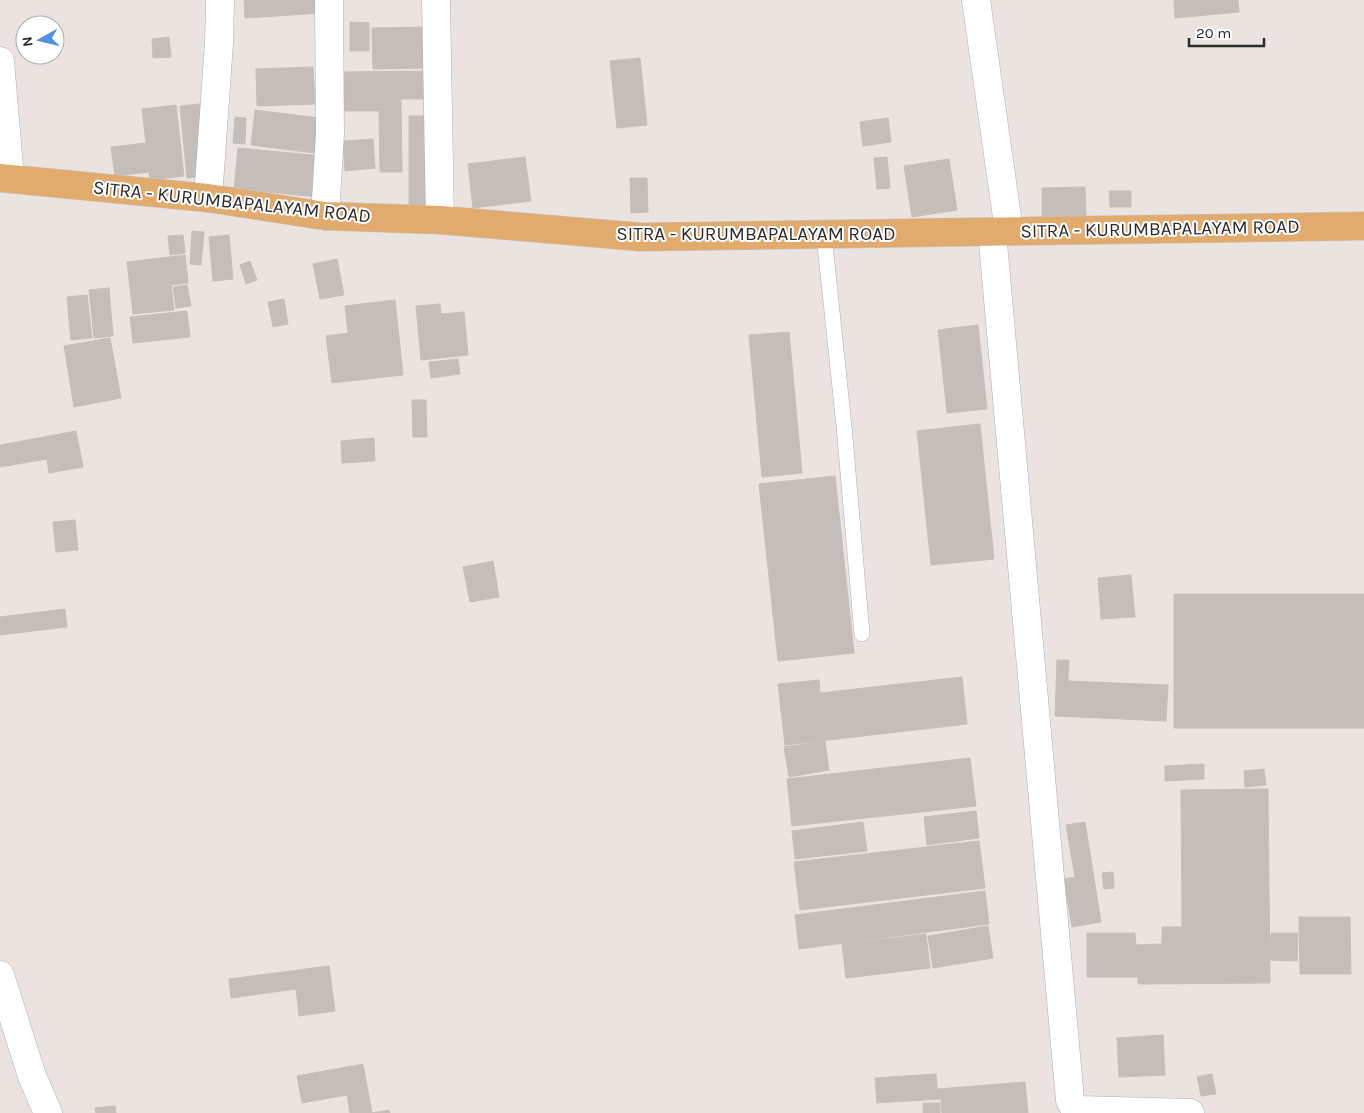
<svg xmlns="http://www.w3.org/2000/svg" width="1364" height="1113" font-family="Karla,sans-serif">
  <style>
    .building { fill: #c4beba; stroke: #c7beb9 }
    .lines { fill: none; stroke-linecap: round; stroke-linejoin: round }
    .service-casing { stroke: #abb0b6; stroke-width: 16 }
    .minor-casing { stroke: #abb0b6; stroke-width: 29 }
    .primary-casing { stroke: #c4c4c4; stroke-width: 29 }
    .service { stroke: #fff; stroke-width: 15 }
    .minor { stroke: #fff; stroke-width: 28 }
    .primary { stroke: #e1ab6e; stroke-width: 28 }
    .labels { text-anchor: middle; dominant-baseline: central; stroke-width: 4; stroke-linejoin: round; paint-order: stroke }
    .street-label { font-size: 19px; fill: #2b2b2b; stroke: #fff }
  </style>
  <rect width="100%" height="100%" fill="#ebe3df"/>
  <path class="building" d="M244,0H322L323,13L245,18Z
    M1174,0H1238L1239,12L1175,18Z
    M350,22L369,23V51H350Z
    M426,27L427,68L373,69L372,28Z
    M169,37L171,57L153,58L152,39Z
    M640,58L647,125L617,128L610,61Z
    M313,67L315,104L257,106L256,69Z
    M430,71L431,99H401L402,172H380L379,111H342L341,72Z
    M200,104L207,176L187,178L180,106Z
    M176,105L184,176L150,180L149,172L115,176L111,147L146,143L142,109Z
    M255,110L327,119L323,154L251,145Z
    M409,116H436V206L409,205Z
    M235,117L246,118L245,144L233,143Z
    M888,118L891,142L863,146L860,122Z
    M373,139L375,168L345,171L343,141Z
    M238,148L323,156L319,197L234,189Z
    M525,157L531,201L473,208L468,164Z
    M887,157L890,188L877,189L874,158Z
    M949,159L957,210L912,217L904,166Z
    M630,178H647L648,212L631,213Z
    M1085,187L1086,216L1042,217V188Z
    M1109,191H1131V207H1110Z
    M192,231L204,232L201,265L190,264Z
    M183,235L185,253L170,255L168,236Z
    M229,235L233,279L213,281L209,237Z
    M185,255L188,283L171,285L174,310L133,314L127,262Z
    M337,259L344,295L320,299L313,264Z
    M250,261L257,280L246,284L240,265Z
    M187,285L191,306L176,308L173,287Z
    M109,288L113,336L94,338L89,290Z
    M87,295L92,338L71,340L67,297Z
    M284,299L288,324L273,327L268,302Z
    M395,300L403,375L332,383L326,336L348,333L345,306Z
    M440,304L441,314L464,312L468,355L421,360L416,306Z
    M187,311L190,337L133,343L130,317Z
    M978,325L987,409L947,413L938,330Z
    M789,332L802,473L762,477L749,335Z
    M110,338L121,398L74,407L64,346Z
    M458,359L460,374L431,378L429,362Z
    M412,400H426L427,437H413Z
    M980,424L994,559L931,565L917,431Z
    M76,431L83,467L49,473L47,459L0,467V445Z
    M374,438L375,461L342,463L341,441Z
    M835,476L854,653L778,661L759,484Z
    M75,520L78,550L56,552L53,522Z
    M493,561L499,597L470,602L463,567Z
    M1131,575L1135,617L1101,619L1098,578Z
    M1174,594H1364V728H1174Z
    M65,609L67,627L0,635V617Z
    M1057,660H1069L1068,681L1168,685L1166,721L1055,716Z
    M962,677L967,724L785,745L778,684L819,680L820,693Z
    M825,741L829,770L789,777L784,747Z
    M970,758L976,806L792,826L787,779Z
    M1204,764V779L1165,781V766Z
    M1264,769L1266,785L1245,787L1244,771Z
    M1268,789L1270,983L1138,984V977H1087V933H1135L1136,945L1162,944V927H1182L1181,790Z
    M976,811L979,838L927,845L924,817Z
    M863,822L867,851L795,859L792,831Z
    M1085,822L1101,922L1072,927L1064,879L1075,877L1066,825Z
    M979,841L985,888L800,910L794,862Z
    M1113,872L1114,888L1104,889L1102,873Z
    M985,891L989,924L799,949L795,915Z
    M1299,917H1350L1351,974H1300Z
    M988,926L993,958L933,968L928,936Z
    M1271,933H1298L1297,961L1270,960Z
    M926,934L930,968L846,978L842,944Z
    M329,966L335,1011L299,1016L296,989L231,998L229,979Z
    M1163,1035L1165,1075L1119,1077L1117,1038Z
    M363,1064L372,1113L389,1110L390,1113H350L347,1095L302,1103L297,1076Z
    M936,1074L937,1089L1025,1082L1028,1113H942L941,1099L877,1103L875,1078Z
    M1212,1074L1216,1094L1201,1096L1197,1077Z
    M923,1103H940V1113H923Z
    M115,1106L116,1113H96L95,1108Z"/>
  <g class="lines">
    <g class="service-casing">
      <path id="service" d="M824,235L844,426L862,634"/>
    </g>
    <g class="minor-casing">
      <path id="minor" d="M436,0L440,220
        M976,0L1009,231
        M0,61L10,179
        M208,198L219,43L220,0
        M325,216L330,134L329,0
        M992,232L1070,1100L1074,1108L1079,1110L1190,1113
        M0,975L32,1076L48,1113"/>
    </g>
    <g class="primary-casing">
      <path id="primary" d="M0,178L208,198L325,216L440,220L641,237L1364,226"/>
    </g>
    <use href="#service" class="service"/>
    <use href="#minor" class="minor"/>
    <use href="#primary" class="primary"/>
  </g>
  <g class="labels">
    <g class="street-label">
      <text transform="translate(232 202) rotate(6)">SITRA - KURUMBAPALAYAM ROAD</text>
      <text transform="translate(1160 229) rotate(-1)">SITRA - KURUMBAPALAYAM ROAD</text>
      <text x="756" y="234">SITRA - KURUMBAPALAYAM ROAD</text>
    </g>
  </g>
  <g transform="translate(40 40) rotate(262)"><circle r="24" fill="#ffffff" stroke="#aaaaaa"/>
  <path d="M0-4L9 19L0 12L-9 19Z" fill="#5290e6"/>
  <text y="-8" font-size="14" font-weight="bold" text-anchor="middle" fill="#2b2b2b">N</text>
  </g>
  <path d="M1189 38v8h75v-8" fill="none" stroke="#2b2b2b" stroke-width="2.5"/>
  <text x="1196" y="38" font-size="15" fill="#2b2b2b" stroke="#ffffff" stroke-width="4" paint-order="stroke">20 m</text>
</svg>
